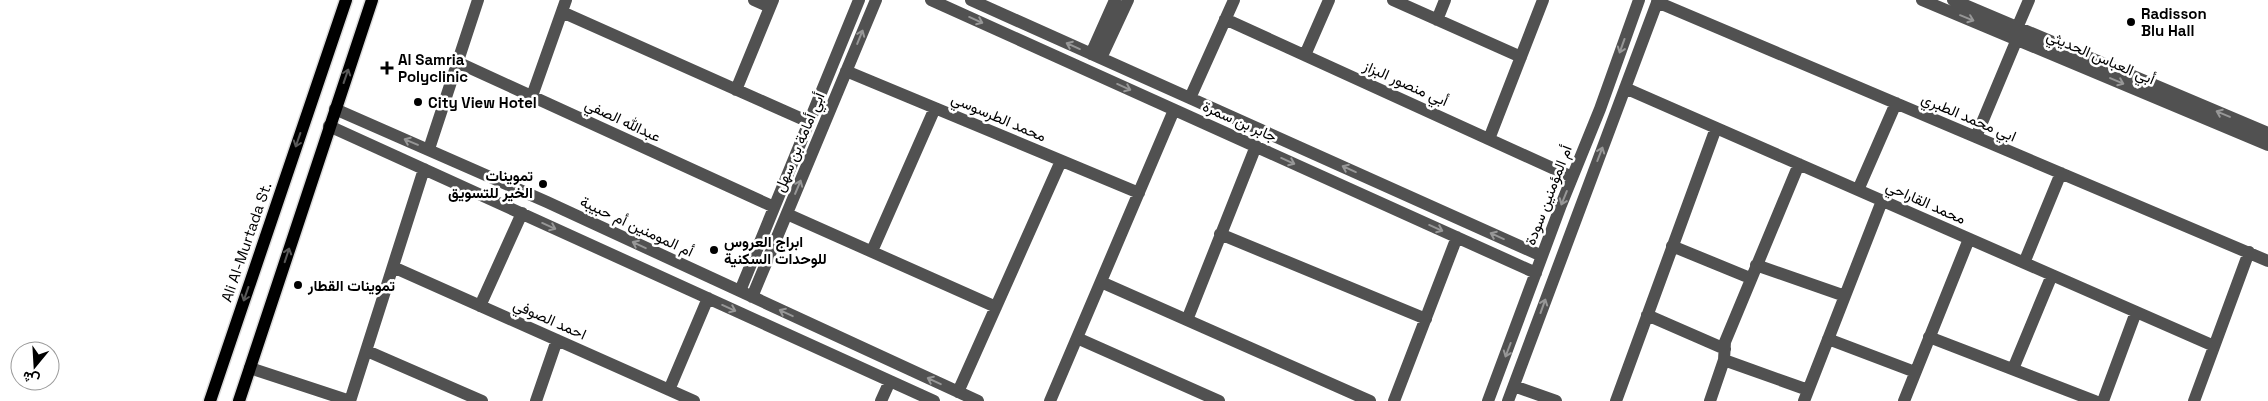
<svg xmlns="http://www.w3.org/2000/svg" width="2268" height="401" font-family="'Space Grotesk',Vazirmatn,sans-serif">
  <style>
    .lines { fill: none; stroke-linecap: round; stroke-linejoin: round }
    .major-casing { stroke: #dbdbdb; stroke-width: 15 }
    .minor { stroke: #515151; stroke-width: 12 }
    .major { stroke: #000; stroke-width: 12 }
    .oneway { stroke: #979797 }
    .oneway2 { stroke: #595959 }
    .poi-dot { fill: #000; stroke: #fff; stroke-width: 2 }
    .labels { text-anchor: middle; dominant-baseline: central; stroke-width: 5; stroke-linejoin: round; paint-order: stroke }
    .poi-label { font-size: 15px; font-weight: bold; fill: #000; stroke: #fff; text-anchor: start }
    .street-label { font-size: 15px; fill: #000; stroke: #fff }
  </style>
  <rect width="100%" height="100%" fill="#fff"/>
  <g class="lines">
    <g class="major-casing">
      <path id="major" d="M210,401L346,0
        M239,401L372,0"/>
    </g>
    <path class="minor" d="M754,0L770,7
      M931,0L1536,273
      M971,0L1542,256
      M1393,0L1521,57
      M1922,0L2268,145
      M1953,0L2268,133
      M1657,2L2268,261
      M562,12L809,122
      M1225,19L1572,177
      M1437,20L1445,0
      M2017,28L2029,0
      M1091,54L1115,0
      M1305,55L1329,0
      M1101,58L1128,0
      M457,62L774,207
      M846,71L1139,193
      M1625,88L2214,346
      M736,90L773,0
      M532,96L566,0
      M1190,98L1234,0
      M335,109L547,202L978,401
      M329,126L934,401
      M1976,137L2017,39
      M1489,139L1543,0
      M429,149L478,0
      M1858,190L1896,103
      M787,214L996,307
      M1220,234L1426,319
      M1672,246L1750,278
      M872,251L935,108
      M2024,263L2061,173
      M1756,265L1845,296
      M393,267L694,401
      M1101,282L1370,401
      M740,291L859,0
      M752,297L876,0
      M480,306L522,213
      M1647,315L1725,349
      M1187,320L1256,146
      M1929,337L2095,401
      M1077,338L1219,401
      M1828,339L1915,372
      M367,351L482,401
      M1724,360L1808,390
      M250,368L350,401L424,169
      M2013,369L2052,275
      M1514,386L1556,401
      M669,390L708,298
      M958,392L1061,161
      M536,401L557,340
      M881,401L890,381
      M1050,401L1174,110
      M1394,401L1457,237
      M1488,401L1561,205L1600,109L1639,0
      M1508,401L1658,0
      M1616,401L1716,128
      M1710,401L1724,360L1725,342L1799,164
      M1804,401L1882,201
      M1904,401L1969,239
      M2103,401L2136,312
      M2194,401L2249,252"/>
    <use href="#major" class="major"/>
  </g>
  <defs><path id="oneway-shaft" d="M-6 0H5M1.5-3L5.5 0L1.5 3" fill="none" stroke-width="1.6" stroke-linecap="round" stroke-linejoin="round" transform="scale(1.25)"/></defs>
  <g class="oneway">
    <use href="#oneway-shaft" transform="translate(1967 18) rotate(22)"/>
    <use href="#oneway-shaft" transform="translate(976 20) rotate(24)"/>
    <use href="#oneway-shaft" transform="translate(860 37) rotate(-68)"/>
    <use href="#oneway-shaft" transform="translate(1073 46) rotate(-156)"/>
    <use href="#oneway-shaft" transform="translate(1622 46) rotate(110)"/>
    <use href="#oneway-shaft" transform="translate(2117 81) rotate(23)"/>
    <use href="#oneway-shaft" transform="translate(1124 87) rotate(24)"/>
    <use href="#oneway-shaft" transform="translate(2223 114) rotate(-157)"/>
    <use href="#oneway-shaft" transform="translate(411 142) rotate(-157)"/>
    <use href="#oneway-shaft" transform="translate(1600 154) rotate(-69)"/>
    <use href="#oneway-shaft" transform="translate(1288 161) rotate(24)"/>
    <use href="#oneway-shaft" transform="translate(1349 169) rotate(-156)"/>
    <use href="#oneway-shaft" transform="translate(798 187) rotate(-67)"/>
    <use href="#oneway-shaft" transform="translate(1564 198) rotate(112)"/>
    <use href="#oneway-shaft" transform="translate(549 226) rotate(24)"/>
    <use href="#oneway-shaft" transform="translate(1436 228) rotate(24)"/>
    <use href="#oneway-shaft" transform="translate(1497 236) rotate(-156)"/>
    <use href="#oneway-shaft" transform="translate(639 245) rotate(-155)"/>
    <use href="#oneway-shaft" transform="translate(1543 306) rotate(-70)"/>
    <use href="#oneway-shaft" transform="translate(729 308) rotate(24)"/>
    <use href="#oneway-shaft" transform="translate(786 313) rotate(-155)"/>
    <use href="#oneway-shaft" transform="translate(1508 350) rotate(111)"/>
    <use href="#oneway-shaft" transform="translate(934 381) rotate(-155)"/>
  </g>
  <g class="oneway2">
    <use href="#oneway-shaft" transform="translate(346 76) rotate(-71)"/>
    <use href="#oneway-shaft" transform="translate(298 140) rotate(109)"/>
    <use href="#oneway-shaft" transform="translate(287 255) rotate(-72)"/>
    <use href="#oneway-shaft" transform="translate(246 294) rotate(109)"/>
  </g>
  <g class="poi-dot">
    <circle cx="2131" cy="22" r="5"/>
    <path d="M384.5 60.5h5v5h5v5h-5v5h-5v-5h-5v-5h5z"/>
    <circle cx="418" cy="102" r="5"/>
    <circle cx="543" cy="184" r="5"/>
    <circle cx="714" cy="250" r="5"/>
    <circle cx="298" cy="285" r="5"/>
  </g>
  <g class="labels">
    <g class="poi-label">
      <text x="2141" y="13">Radisson<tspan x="2141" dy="17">Blu Hall</tspan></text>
      <text x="398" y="59">Al Samria<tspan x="398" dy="17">Polyclinic</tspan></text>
      <text x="428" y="102">City View Hotel</text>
      <text x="533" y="175" text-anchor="end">تموينات<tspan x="533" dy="17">الخير للتسويق</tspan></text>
      <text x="724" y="241">ابراج العروس<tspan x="724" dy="17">للوحدات السكنية</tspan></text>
      <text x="308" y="285">تموينات القطار</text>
    </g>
    <g class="street-label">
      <text transform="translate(2101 57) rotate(23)">أبي العباس الحديثي</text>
      <text transform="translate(1406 83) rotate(24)">أبي منصور البزاز</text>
      <text transform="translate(999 117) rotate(23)">محمد الطرسوسي</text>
      <text transform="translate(1969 117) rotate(23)">ابي محمد الطبري</text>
      <text transform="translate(623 120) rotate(25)">عبدالله الصفي</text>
      <text transform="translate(1240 121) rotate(24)">جابر بن سمرة</text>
      <text transform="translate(799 142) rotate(-67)">أبي أمامة بن سهل</text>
      <text transform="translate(1548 195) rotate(-69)">أم المؤمنين سودة</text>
      <text transform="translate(1926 202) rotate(24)">محمد القاراحي</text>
      <text transform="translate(637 226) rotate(25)">أم المومنين أم حبيبة</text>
      <text transform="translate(246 242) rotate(-71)">Ali Al-Murtada St.</text>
      <text transform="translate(550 319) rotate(24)">احمد الصوفي</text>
    </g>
  </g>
  <g transform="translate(35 366) rotate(198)"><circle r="24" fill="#ffffff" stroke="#999999"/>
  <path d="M0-4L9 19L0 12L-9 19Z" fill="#000000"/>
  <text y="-8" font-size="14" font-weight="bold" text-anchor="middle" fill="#000000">ش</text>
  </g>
</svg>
